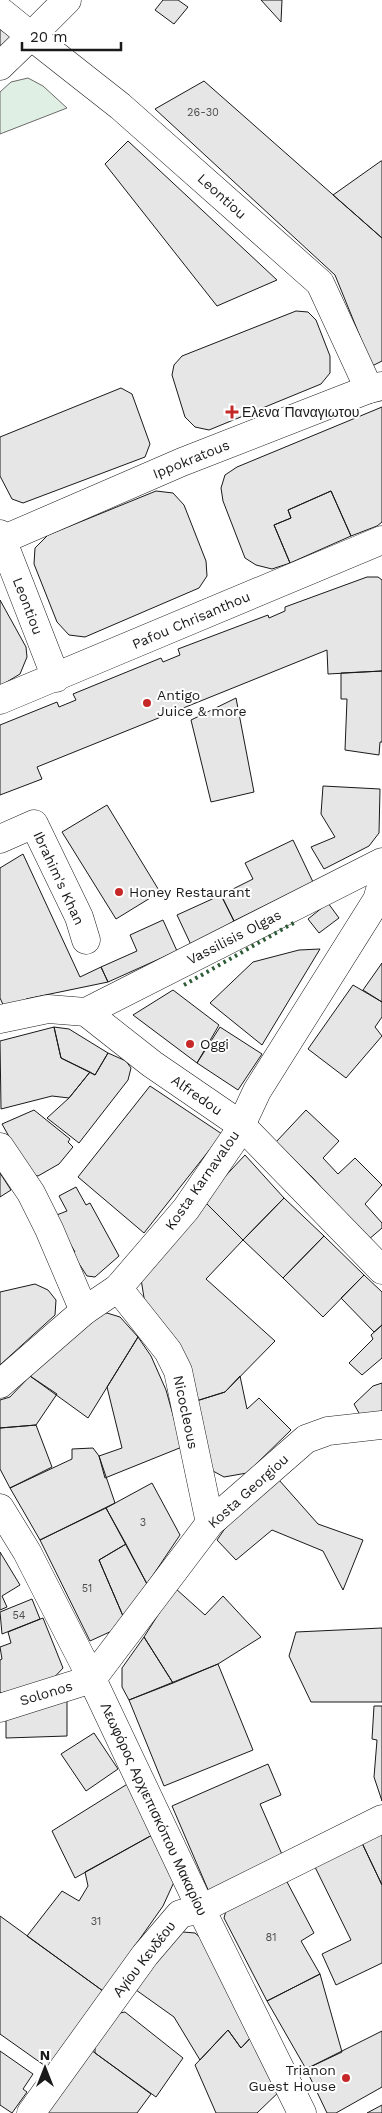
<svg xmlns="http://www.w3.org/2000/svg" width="382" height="2113" font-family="'Work Sans',sans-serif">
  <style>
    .green { fill: #e0efe3; stroke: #6a6a6a }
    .building { fill: #e6e6e6; stroke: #1a1a1a }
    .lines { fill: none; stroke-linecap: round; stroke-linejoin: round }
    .street-casing { stroke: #1a1a1a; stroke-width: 29 }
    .secondary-casing { stroke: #1a1a1a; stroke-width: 29 }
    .street { stroke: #fff; stroke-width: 28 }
    .secondary { stroke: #fff; stroke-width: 28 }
    .hedge { stroke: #2b5a34; stroke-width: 4; stroke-dasharray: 2.5 4; stroke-linecap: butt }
    .poi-dot { fill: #c62828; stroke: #fff; stroke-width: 2 }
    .labels { text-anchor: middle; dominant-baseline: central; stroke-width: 4; stroke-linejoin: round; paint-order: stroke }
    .number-label { font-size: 11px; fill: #4d4d4d }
    .street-label { font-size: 14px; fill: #1a1a1a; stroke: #fff }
    .poi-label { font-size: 14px; fill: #1a1a1a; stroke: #fff; text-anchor: start }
  </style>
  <rect width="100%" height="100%" fill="#fff"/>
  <path class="green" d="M28,78L43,86L67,108L0,134V92L11,82Z"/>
  <path class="building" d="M163,0H178L188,7L174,24L155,10Z
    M261,0H282L281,22Z
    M0,25L12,36L0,49Z
    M204,81L382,238V361L372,366L335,275L155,109Z
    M128,141L277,280L217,306L105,164Z
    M381,161H382V238L333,195Z
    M296,311L308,312L316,320L330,356V373L321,384L209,430L195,427L185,417L172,375L174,365L182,356Z
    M121,388L132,394L150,444L145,457L23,503L12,499L0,476V437Z
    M382,407V522L377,526L351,536L331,491L288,510L291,518L274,525L290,563L272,569L256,565L245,558L223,501L221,488L225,475L237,467Z
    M156,491L173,493L184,505L206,561L207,576L199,588L85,637L69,635L57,622L34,564L35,548L48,535Z
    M331,491L351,536L290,563L274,525L291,518L288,510Z
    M367,577H378L382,580V671L328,674L327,650L37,767L42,779L0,795V725L57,702L59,707L76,700L73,694L161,658L163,662L180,655L178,649L268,615L269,618L285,611V607Z
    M0,600L26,647L27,657L20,674L0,686Z
    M382,671V742H380L379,755L345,750L347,699H341V673Z
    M236,698L254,792L211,802L191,720Z
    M323,786L380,789L379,833L369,846L324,869L311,847L335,837L321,814Z
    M107,805L160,892L116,919L62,832Z
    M293,840L313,882L234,921L221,895L253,879L245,863Z
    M23,854L80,977L101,967L108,982L26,999L29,1007L6,1011L0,998V868Z
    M221,895L234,921L192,947L177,915Z
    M328,903L339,918L319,933L308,919Z
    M163,920L177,951L108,982L101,967L137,951L130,935Z
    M320,949L262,1045L210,1003L253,962L299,950Z
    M382,963V1002L363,990Z
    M353,985L382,1002V1017L375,1027L382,1036L346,1078L308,1049Z
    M173,990L219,1025L197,1063L133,1015Z
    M54,1027L61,1058L90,1072L69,1098L52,1096L1,1109L0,1041Z
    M54,1027L69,1029L108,1053L95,1075L61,1058Z
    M220,1027L262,1054L238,1090L197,1063Z
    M108,1053L126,1061L131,1068L128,1080L79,1143L47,1118L69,1098L90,1072L95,1075Z
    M150,1086L222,1134L144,1233L78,1177Z
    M34,1110L70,1139L68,1142L73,1147L59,1164L38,1176L30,1174L2,1124Z
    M306,1110L339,1141L323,1158L338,1174L355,1158L382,1185L365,1204L382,1223V1228L368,1240L313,1178L276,1142Z
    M245,1155L284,1198L243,1240L203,1200Z
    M0,1173L11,1190L0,1197Z
    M76,1187L86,1205L90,1203L119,1256L95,1277L87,1276L72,1253L75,1252L54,1216L67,1211L59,1196Z
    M284,1198L324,1236L283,1278L243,1240Z
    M203,1200L243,1240L206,1279L275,1341L225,1392L193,1402L145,1304L141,1279Z
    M324,1236L364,1275L323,1317L283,1278Z
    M364,1275L382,1292V1325L374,1332L341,1298Z
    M35,1284L48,1290L56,1300L55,1315L0,1365V1292Z
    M107,1313L120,1317L138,1337L88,1418L30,1376L28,1372L99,1314Z
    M382,1325V1358L362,1375L349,1363L373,1339L371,1335Z
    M138,1337L151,1356L166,1390L182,1447L105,1478L99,1456L122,1448L107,1387Z
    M30,1376L57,1394L36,1425L0,1428V1400L10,1397Z
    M240,1376L247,1409L259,1398L291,1430L247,1473L224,1477L213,1471L205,1462L193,1402L225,1392Z
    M382,1383V1413L360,1415L354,1404L373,1386Z
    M36,1425L52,1467L10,1488L0,1469V1428Z
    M93,1448L99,1456L115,1503L40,1540L10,1488L72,1459V1449Z
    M279,1480L318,1524L363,1540L343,1590L323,1551L272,1530L236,1560L217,1540L239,1508Z
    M152,1483L180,1535L147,1584L106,1508Z
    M106,1508L126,1544L99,1560L123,1616L114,1630L90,1641L40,1540Z
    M126,1544L147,1584L123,1616L99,1560Z
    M0,1552L20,1585L2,1596L7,1607L0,1610Z
    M175,1588L205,1615L223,1596L261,1637L218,1664L173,1683L144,1637Z
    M32,1599L40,1619L2,1634L0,1612Z
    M43,1618L63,1668L48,1684L0,1693V1660L2,1659L0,1647L11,1643L8,1632Z
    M382,1628V1702H311L289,1656L296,1632Z
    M144,1637L173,1683L129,1700L122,1687V1668Z
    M218,1664L253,1750L164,1786L129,1700Z
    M67,1701V1736L6,1738V1713Z
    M374,1706H382V1801L374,1777L377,1740L372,1739Z
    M94,1733L118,1769L86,1791L61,1754Z
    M268,1764L281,1795L260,1804L284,1859L209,1892L172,1806Z
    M129,1783L154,1834L75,1878L52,1831Z
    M382,1832V1885L362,1843Z
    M154,1834L174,1882L163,1906L103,1991L27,1936L62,1891L79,1901L88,1886L85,1872Z
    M362,1843L382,1885V1963L336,1985L322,1954L351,1940L314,1865Z
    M286,1880L314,1933L301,1941L320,1974L267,2001L224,1918L227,1907Z
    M0,1916L103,1991L48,2068L0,2034Z
    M183,1932L195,1933L209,1945L255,2033L241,2048L228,2030L200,2060L174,2017L129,1985L173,1936Z
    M320,1974L342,2052L306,2069L267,2001Z
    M125,2012L183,2058L156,2097L95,2053V2044L115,2014Z
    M228,2030L241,2048L255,2033L284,2087L257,2113H216L195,2065Z
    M382,2031V2087L336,2113H327L306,2069Z
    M91,2050L151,2094L137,2113H44Z
    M0,2051L33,2074L23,2089L27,2092L12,2113L0,2105Z
    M382,2105V2113H367Z"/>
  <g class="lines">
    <g class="street-casing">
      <path id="street" d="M0,11L31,36L67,0
        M0,534L56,678
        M2,540L182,462L369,389
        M0,700L382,540
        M0,839L34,824L79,917L86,940
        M86,1012L382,862
        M0,1019L48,1009L86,1012L152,1064L241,1125L382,1270
        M0,1147L31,1193L49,1229L84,1311
        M118,1288L168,1351L178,1371L210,1523
        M0,1508L27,1552L92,1679L201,1909L302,2113
        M0,1708L92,1679L210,1523L306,1439L328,1431L382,1425
        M31,2113L145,1955L180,1914L201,1909L382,1819"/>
    </g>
    <g class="secondary-casing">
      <path id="secondary" d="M0,66L31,36L120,106L320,283L369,389L382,386
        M0,1384L84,1311L118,1288L186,1209L236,1136L257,1091L377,900L382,883"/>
    </g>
    <use href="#street" class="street"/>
    <use href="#secondary" class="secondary"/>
    <path class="hedge" d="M184,985L297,921"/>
  </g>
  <g class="poi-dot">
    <path d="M229.5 404.5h5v5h5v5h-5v5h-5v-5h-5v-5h5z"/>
    <circle cx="147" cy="703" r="5"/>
    <circle cx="119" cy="892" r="5"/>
    <circle cx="190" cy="1044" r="5"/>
    <circle cx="346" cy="2078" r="5"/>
  </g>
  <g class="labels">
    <g class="number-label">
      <text x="203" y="112">26-30</text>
      <text x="143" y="1522">3</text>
      <text x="87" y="1588">51</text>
      <text x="19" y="1615">54</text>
      <text x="96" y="1921">31</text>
      <text x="271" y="1937">81</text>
    </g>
    <g class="street-label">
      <text transform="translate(222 196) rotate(42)">Leontiou</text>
      <text transform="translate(191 459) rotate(-22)">Ippokratous</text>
      <text transform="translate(28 606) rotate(69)">Leontiou</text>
      <text transform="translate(191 620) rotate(-23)">Pafou Chrisanthou</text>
      <text transform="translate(59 878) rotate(65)">Ibrahim's Khan</text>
      <text transform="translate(234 937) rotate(-27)">Vassilisis Olgas</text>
      <text transform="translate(197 1095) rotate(35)">Alfredou</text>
      <text transform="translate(202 1180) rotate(-55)">Kosta Karnavalou</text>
      <text transform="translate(186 1412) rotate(78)">Nicocleous</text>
      <text transform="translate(248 1491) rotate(-42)">Kosta Georgiou</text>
      <text transform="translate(46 1693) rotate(-17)">Solonos</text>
      <text transform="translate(154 1809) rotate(65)">Λεωφόρος Αρχιεπισκόπου Μακαρίου</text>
      <text transform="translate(144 1959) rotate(-52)">Αγίου Κενδέου</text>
    </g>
    <g class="poi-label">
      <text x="242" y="412">Ελενα Παναγιωτου</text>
      <text x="157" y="695">Antigo<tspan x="157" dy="16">Juice &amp; more</tspan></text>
      <text x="129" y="892">Honey Restaurant</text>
      <text x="200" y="1044">Oggi</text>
      <text x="336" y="2070" text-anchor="end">Trianon<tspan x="336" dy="16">Guest House</tspan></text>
    </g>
  </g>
  <g transform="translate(45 2068)" stroke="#ffffff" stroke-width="4" paint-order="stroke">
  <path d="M0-4L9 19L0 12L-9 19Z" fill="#1a1a1a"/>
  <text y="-8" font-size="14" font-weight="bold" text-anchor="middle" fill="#1a1a1a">N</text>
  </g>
  <path d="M22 42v8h99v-8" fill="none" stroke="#1a1a1a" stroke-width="2.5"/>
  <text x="30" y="42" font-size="15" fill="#1a1a1a" stroke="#ffffff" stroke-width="4" paint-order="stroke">20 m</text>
</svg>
